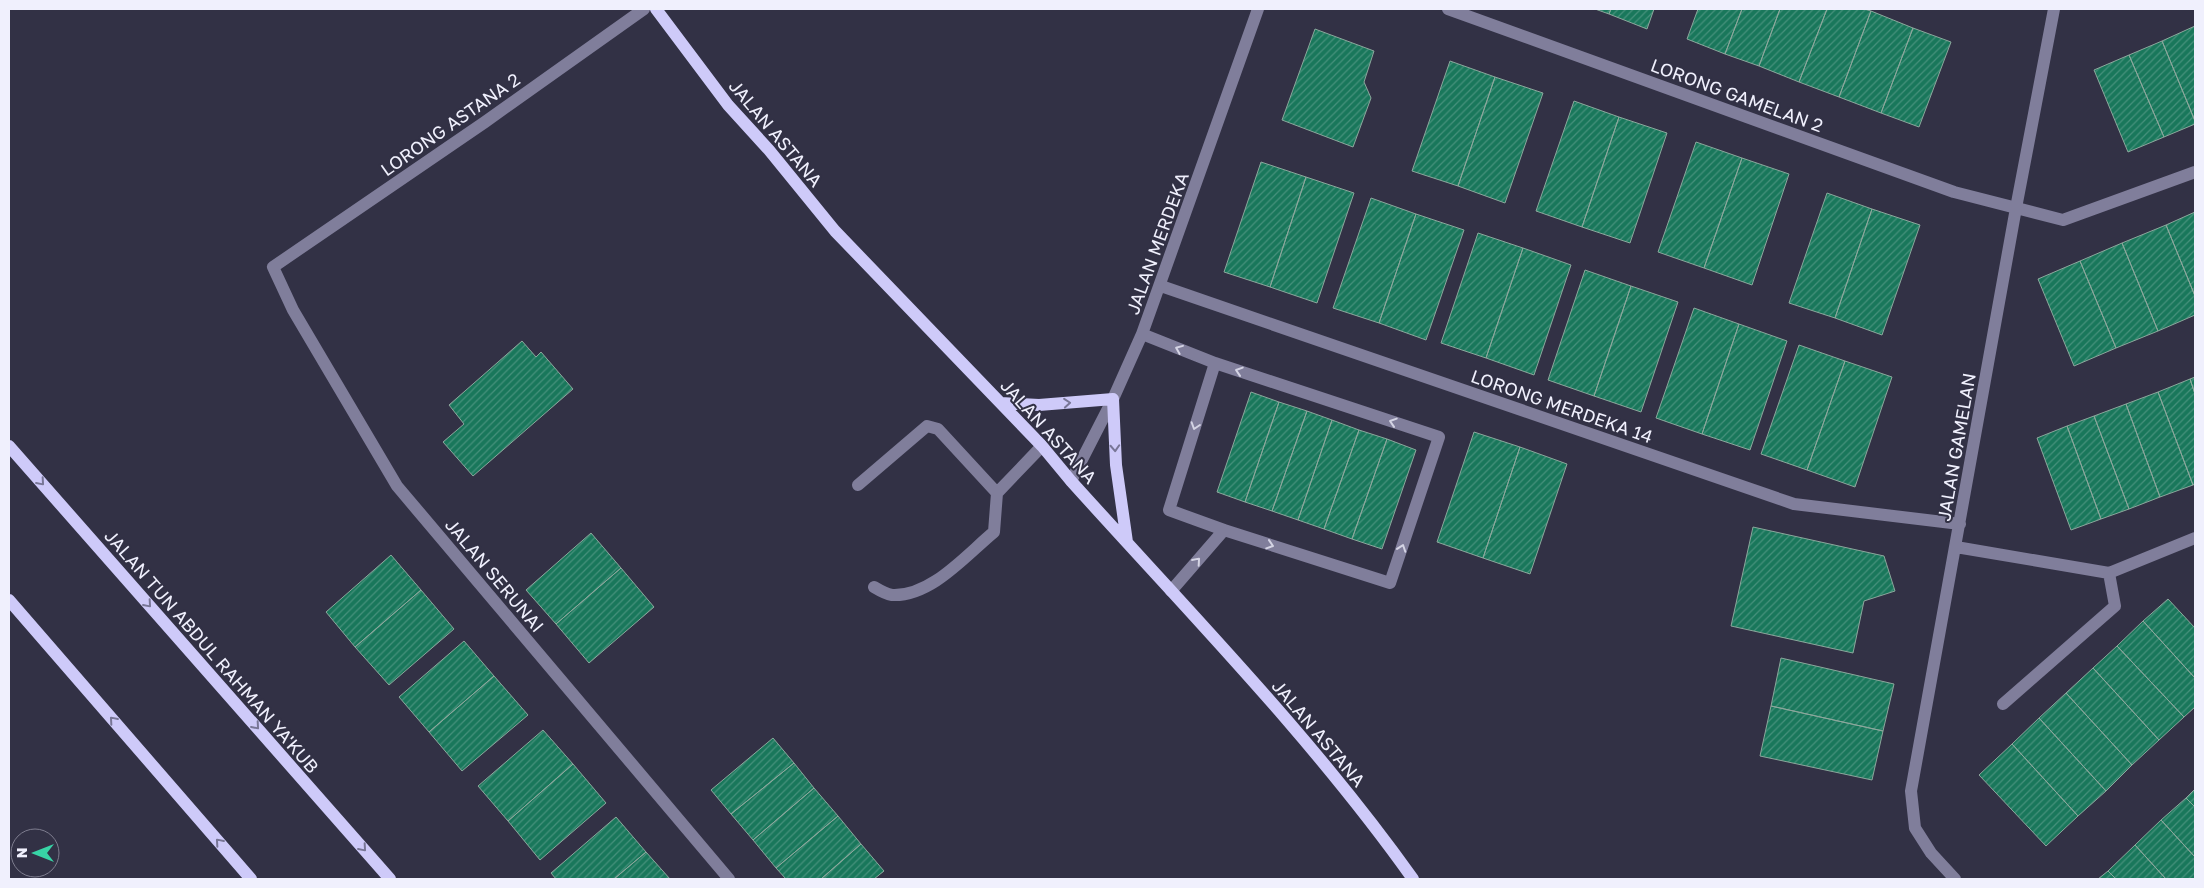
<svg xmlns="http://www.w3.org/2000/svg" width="2204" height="888" font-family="'Golos Text',sans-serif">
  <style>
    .building { fill: url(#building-hatch); stroke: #8ba79c }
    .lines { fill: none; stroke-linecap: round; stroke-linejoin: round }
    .minor { stroke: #807e9b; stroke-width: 12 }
    .major { stroke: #cecaf9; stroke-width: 12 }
    .oneway { stroke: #d4d4e4 }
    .oneway2 { stroke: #787696 }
    .labels { text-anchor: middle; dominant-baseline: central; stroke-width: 4; stroke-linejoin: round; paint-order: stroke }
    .street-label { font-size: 18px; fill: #f0f0fd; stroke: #323145 }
  </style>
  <defs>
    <pattern id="building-hatch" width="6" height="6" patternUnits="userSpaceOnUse" patternTransform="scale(1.25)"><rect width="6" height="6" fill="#19775b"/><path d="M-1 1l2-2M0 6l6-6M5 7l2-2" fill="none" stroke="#46917c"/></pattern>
  </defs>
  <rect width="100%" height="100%" fill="#323145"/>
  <path class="building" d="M1595,9H1611L1609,14Z
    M1611,9H1654L1647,29L1609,14Z
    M1698,9H1742L1725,54L1687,39Z
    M1742,9H1780L1759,66L1725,54Z
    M1780,9H1827L1799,82L1759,66Z
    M1827,9H1864L1871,11L1839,97L1799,82Z
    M1871,11L1913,28L1881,113L1839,97Z
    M2195,26V121L2162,41Z
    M1913,28L1951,42L1919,127L1881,113Z
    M1315,29L1374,51L1364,82L1371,98L1353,147L1282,120Z
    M2162,41L2195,121V124L2164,137L2129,55Z
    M2129,55L2164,137L2128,152L2094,70Z
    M1450,61L1495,77L1458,186L1412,171Z
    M1495,77L1543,93L1505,203L1458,186Z
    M1574,101L1619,117L1582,227L1536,211Z
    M1619,117L1667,133L1630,243L1582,227Z
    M1696,142L1742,158L1704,268L1658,252Z
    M1742,158L1789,174L1752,285L1704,268Z
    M1261,162L1306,177L1270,287L1224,272Z
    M1306,177L1354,193L1317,303L1270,287Z
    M1827,193L1872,209L1835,318L1789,303Z
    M1371,198L1416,214L1379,323L1333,308Z
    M1872,209L1920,225L1882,335L1835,318Z
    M2195,212V296L2166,225Z
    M1416,214L1464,230L1426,340L1379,323Z
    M2166,225L2195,296V315L2158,331L2122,243Z
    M1478,233L1523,248L1486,358L1441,343Z
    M2122,243L2158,331L2116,348L2080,261Z
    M1523,248L1571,265L1534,375L1486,358Z
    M2080,261L2116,348L2074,366L2038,279Z
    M1585,270L1631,286L1594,396L1548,380Z
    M1631,286L1678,302L1641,412L1594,396Z
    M1694,308L1739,324L1702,434L1656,418Z
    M1739,324L1787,341L1750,450L1702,434Z
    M522,341L536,357L541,352L573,389L473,476L443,442L464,424L449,405Z
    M1799,345L1845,361L1807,470L1761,454Z
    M1845,361L1892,377L1855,487L1807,470Z
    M2195,377V394L2190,379Z
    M2190,379L2195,394V484L2193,485L2158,392Z
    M1251,392L1279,402L1245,502L1217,492Z
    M2158,392L2193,485L2160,497L2126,404Z
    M1279,402L1307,411L1272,511L1245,502Z
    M2126,404L2160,497L2129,509L2094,416Z
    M1307,411L1332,420L1298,520L1272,511Z
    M2094,416L2129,509L2101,519L2067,426Z
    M1332,420L1359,430L1324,529L1298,520Z
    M2067,426L2101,519L2071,530L2037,438Z
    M1359,430L1387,439L1352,539L1324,529Z
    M1474,432L1520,447L1483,558L1437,542Z
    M1387,439L1416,450L1382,549L1352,539Z
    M1520,447L1567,464L1530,574L1483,558Z
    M1753,527L1884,556L1895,591L1864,601L1853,653L1731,626Z
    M591,533L621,568L556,624L526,590Z
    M391,555L421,590L355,647L326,612Z
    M621,568L654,607L589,663L556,624Z
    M421,590L454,629L389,685L355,647Z
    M2168,599L2195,628V678L2143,621Z
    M2143,621L2195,678V707L2184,717L2117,646Z
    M464,641L494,676L429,732L399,697Z
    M2117,646L2184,717L2159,740L2093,668Z
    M1781,658L1894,684L1883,731L1771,706Z
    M2093,668L2159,740L2132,765L2066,693Z
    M494,676L528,715L462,771L429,732Z
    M2066,693L2132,765L2106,791L2039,718Z
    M1771,706L1883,731L1872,780L1760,756Z
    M2039,718L2106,791L2078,816L2012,744Z
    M543,730L573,764L508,821L478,786Z
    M773,738L794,763L731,814L711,790Z
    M2012,744L2078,816L2046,846L1979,775Z
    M794,763L814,788L753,840L731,814Z
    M573,764L606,803L540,860L508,821Z
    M814,788L838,816L776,868L753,840Z
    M2195,789V807L2186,798Z
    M2186,798L2195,807V857L2161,820Z
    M838,816L861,844L821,879H786L776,868Z
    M616,817L646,852L614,879H556L551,873Z
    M2161,820L2195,857V879H2166L2135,845Z
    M861,844L884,871L874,879H821Z
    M2135,845L2166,879H2116L2108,871Z
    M646,852L670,879H614Z
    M2108,871L2116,879H2098Z"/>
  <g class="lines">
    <path class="minor" d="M644,9L485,122L273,267L293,310L397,486L729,879
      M1448,9L1954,192L2063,220L2195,172
      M1161,286L1794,504L1960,524
      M1142,334L1215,363L1439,437L1390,583L1224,530L1169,510L1215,363
      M1071,481L1113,399L1142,334L1258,9
      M858,485L927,426L938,429L997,493
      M1956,547L2109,573L2195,538
      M874,587C879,590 886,594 892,595C931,597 966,555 994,532L997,493L1042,446
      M1171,591L1224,530
      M2003,704L2115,606L2109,573
      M1955,879L1931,853L1915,828L1911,791L2016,208L2054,9"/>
    <path class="major" d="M656,9L728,105L769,150L835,231L1042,446L1071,481C1188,611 1312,737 1413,879
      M1001,403L1039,405L1113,399L1116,465L1127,542
      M9,446L390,879
      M9,600L251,879"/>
  </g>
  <defs><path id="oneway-chevron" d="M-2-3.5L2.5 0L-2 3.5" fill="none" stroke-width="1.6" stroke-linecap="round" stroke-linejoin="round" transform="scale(1.25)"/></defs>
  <g class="oneway">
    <use href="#oneway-chevron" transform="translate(1179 349) rotate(-158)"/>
    <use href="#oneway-chevron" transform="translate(1239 371) rotate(-162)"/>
    <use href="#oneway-chevron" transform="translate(1393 422) rotate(-162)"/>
    <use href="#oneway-chevron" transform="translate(1195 426) rotate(108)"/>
    <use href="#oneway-chevron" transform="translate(1270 545) rotate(18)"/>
    <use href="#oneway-chevron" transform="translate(1402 548) rotate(-71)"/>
    <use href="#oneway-chevron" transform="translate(1197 561) rotate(-49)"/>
  </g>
  <g class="oneway2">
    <use href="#oneway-chevron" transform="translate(1067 403) rotate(-5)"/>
    <use href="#oneway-chevron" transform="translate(1115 448) rotate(87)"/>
    <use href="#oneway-chevron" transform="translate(41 482) rotate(49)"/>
    <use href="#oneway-chevron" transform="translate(148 604) rotate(49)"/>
    <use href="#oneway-chevron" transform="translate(113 720) rotate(-131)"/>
    <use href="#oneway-chevron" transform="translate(256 726) rotate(49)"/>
    <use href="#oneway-chevron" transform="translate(219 842) rotate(-131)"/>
    <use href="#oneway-chevron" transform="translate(363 848) rotate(49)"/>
  </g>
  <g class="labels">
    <g class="street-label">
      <text transform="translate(1737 95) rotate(20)">LORONG GAMELAN 2</text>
      <text transform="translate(450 124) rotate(-35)">LORONG ASTANA 2</text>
      <text transform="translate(776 133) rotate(50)">JALAN ASTANA</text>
      <text transform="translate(1157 243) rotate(-70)">JALAN MERDEKA</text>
      <text transform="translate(1562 406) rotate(19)">LORONG MERDEKA 14</text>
      <text transform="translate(1049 431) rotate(48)">JALAN ASTANA</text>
      <text transform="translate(1956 447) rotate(-80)">JALAN GAMELAN</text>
      <text transform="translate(495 575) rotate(50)">JALAN SERUNAI</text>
      <text transform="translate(212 651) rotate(49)">JALAN TUN ABDUL RAHMAN YA'KUB</text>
      <text transform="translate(1319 733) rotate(50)">JALAN ASTANA</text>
    </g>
  </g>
  <rect width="2204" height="888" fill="none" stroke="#f0f0fd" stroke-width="20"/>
  <g transform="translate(35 853) rotate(270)"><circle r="24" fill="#323145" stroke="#7e7d8f"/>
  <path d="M0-4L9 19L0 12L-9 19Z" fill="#38d4a6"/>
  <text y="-8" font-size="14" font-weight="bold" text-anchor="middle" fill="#f0f0fd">N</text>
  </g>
</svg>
